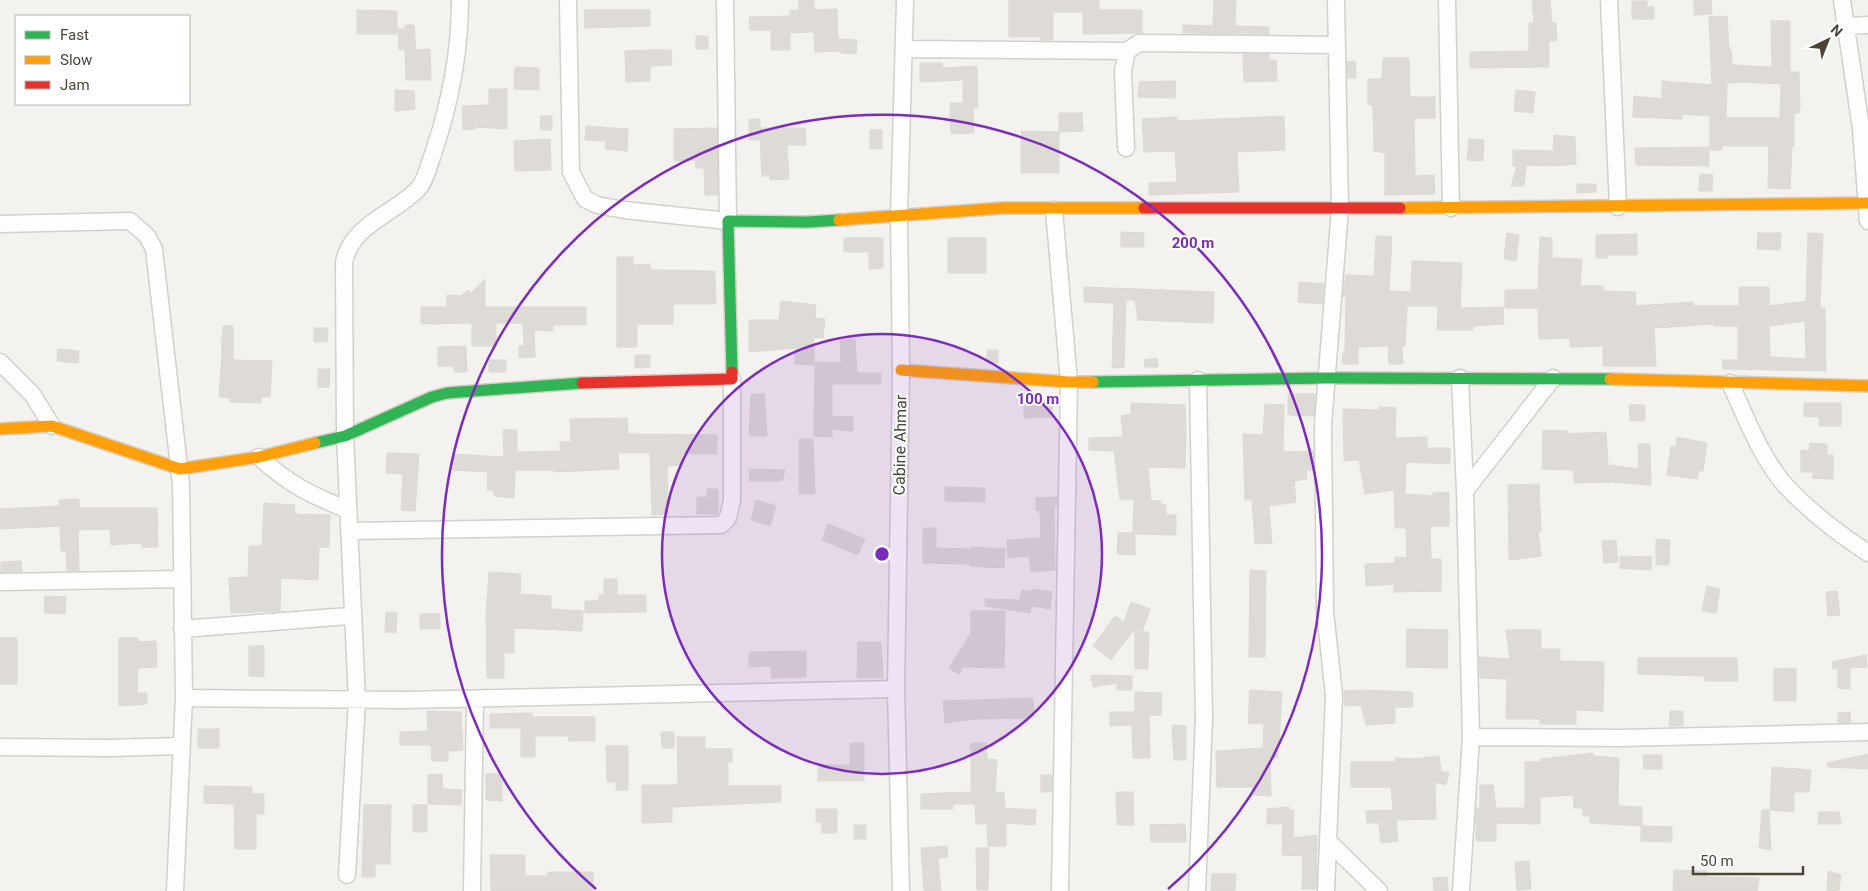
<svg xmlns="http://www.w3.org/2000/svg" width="1868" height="891" font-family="Roboto,sans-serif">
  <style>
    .building { fill: #dedbd6; stroke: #dcd9d4; fill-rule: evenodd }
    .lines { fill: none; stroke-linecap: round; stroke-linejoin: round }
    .street-casing { stroke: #d2d0cb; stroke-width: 19 }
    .fast-casing { stroke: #d3cfc5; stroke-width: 14 }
    .slow-casing { stroke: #d3cfc5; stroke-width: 14 }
    .jam-casing { stroke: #d3cfc5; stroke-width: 14 }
    .street { stroke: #fdfdfc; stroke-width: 16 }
    .fast { stroke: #30b455; stroke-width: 11 }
    .slow { stroke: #ff9f0a; stroke-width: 11 }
    .jam { stroke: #e5322d; stroke-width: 11 }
    .ring { fill: none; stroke: #7b2cbf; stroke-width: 2.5 }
    .labels { text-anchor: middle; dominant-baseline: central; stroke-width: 4; stroke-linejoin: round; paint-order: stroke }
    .street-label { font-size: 16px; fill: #4b4439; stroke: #fff }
    .centre { fill: #7b2cbf; stroke: #fff; stroke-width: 2.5 }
    .ring-label { font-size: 15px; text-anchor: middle; font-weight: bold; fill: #7b2cbf; stroke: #fff; stroke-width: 4; stroke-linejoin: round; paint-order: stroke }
  </style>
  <rect width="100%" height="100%" fill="#f4f2ee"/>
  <path class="building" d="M799,0H814V10L837,9L838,39L857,40L856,54L841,53V51L815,52L814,32L790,33V50H771V30H750L749,17L790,16V11L799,10Z
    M1009,0H1099V10H1142V33L1083,34V12H1053V40H1041V37H1009Z
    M1214,0H1236L1235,26L1269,27V34L1183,33V25L1213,26Z
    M1532,0H1550L1552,23H1556L1557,41H1549V67L1470,68V52L1529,51V23H1534Z
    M1694,0H1711L1712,14L1694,15Z
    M1632,1H1647V7H1654V19H1632Z
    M357,10L397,11V34H357Z
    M584,10H650V26L585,28Z
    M1727,16L1729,50H1731L1732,65L1772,67L1771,21H1790V72H1799L1800,106L1799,113H1794V146H1792L1790,189L1768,188L1769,146H1722V150H1710V116L1682,114V119L1633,117L1634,96L1662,99V81L1712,85L1709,17ZM1743,82L1781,84L1780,118H1726L1727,83Z
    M405,25H414L416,50L430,49L431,80H406L405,50H399L398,29H405Z
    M696,36H708V49H696Z
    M651,50H671L672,65L650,66V81L626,82L625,51Z
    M1243,54H1269V60H1276L1277,81L1244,82Z
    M1383,58H1409L1410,97H1435V118H1414L1415,176L1434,175L1435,194L1385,195V153L1374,151L1373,106L1368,104V79H1382Z
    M1355,61L1356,78H1348L1347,62Z
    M920,63H942L943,68L977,66L978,108H973L974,133L951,134L950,103H963V80L920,82Z
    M515,67L539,68V90L514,89Z
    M1175,81L1176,98L1138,97L1139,82Z
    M489,89H507V129L475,127V129L463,130L462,106L489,105Z
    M395,90L414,91L415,109L395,111Z
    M1516,90L1535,92L1533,113L1514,111Z
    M1059,113H1082L1083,131L1059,132Z
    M540,116H552V130H541Z
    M1284,116L1285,150L1237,152L1239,192L1149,195V183L1177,182L1175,151L1144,152L1142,119L1177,117V121Z
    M749,119H760V128H805L806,145H787L789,179L770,180V176H762L760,140H749Z
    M586,126L628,129L627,151L605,149L606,141L585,140Z
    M717,128L718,195H705L704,168H696L695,160L674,161V129Z
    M870,130H882V149H870Z
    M1021,131L1059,132V173H1021Z
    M1554,135L1575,137L1576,164L1555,166L1526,165L1524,186H1511L1517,166H1513V150L1553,151Z
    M550,139L551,170L515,171L514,141Z
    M1469,139L1484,140L1483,161L1467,160Z
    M1709,147V166L1636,165L1635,148Z
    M1700,174L1713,175L1712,191H1699Z
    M1577,184H1596V192L1577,193Z
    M1121,232L1144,233V247H1121Z
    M1507,233L1519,235L1516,261L1504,259Z
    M1758,233H1781L1780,250L1757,249Z
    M1808,233L1823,234L1820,308H1825L1826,371L1723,369L1722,360H1738V326H1714V324L1654,328L1656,366H1603V346L1570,347V338L1539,339L1538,308H1505V290H1538L1540,237L1552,238V258L1582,259L1580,286H1603V291L1636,292L1635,306L1693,302L1694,306H1739V287H1769V306L1806,301ZM1805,321L1806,359L1770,357L1769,326Z
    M1637,234V255H1608V258H1596V235Z
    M1376,236L1392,237L1389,291L1411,292L1412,261L1462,263L1460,308L1503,307L1504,324L1473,326V330H1437L1438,306H1407L1405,346H1402L1403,364H1389L1388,346L1358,347V364H1342L1343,353H1345L1346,297L1343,296L1346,275L1374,276Z
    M844,238H883V268L869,269V252H844Z
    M948,238H986V273H948Z
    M617,257H633V265L650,264V270L715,271L716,304H673V324H637V347H617Z
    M485,279V307H586V325H553V331L534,330L535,357L519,358V346H524L523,323H496V346H472V323L421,324V307H447V295L461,296L468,290L471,293Z
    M1299,282L1324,284L1322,304L1298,302Z
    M1084,287L1214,292L1213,323L1138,320L1135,300H1126L1124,367L1112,368L1114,303L1084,302Z
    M781,301L816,305L815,318L825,319L823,338L814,337V365L795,364V348L749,352V320H779Z
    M223,326H233V360L272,361L270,397H261V403L230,402V398L219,397L222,353L221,338H223Z
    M314,328H328L327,342H314Z
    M855,339L857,373H881V384H832V416L853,417V431L832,429V437L814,436L815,362L841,363L840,340Z
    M466,346L467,372H454V366H438V347Z
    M58,349L79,351L78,363L57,361Z
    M987,350H998V363L987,362Z
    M635,355H650V367L635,368Z
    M1157,358L1158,367H1145L1144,360Z
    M489,360H506V372H489Z
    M318,369H330L329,387H318Z
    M751,394H764L767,436H749Z
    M1288,394H1315L1314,416L1288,415Z
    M1024,402H1052L1053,417L1024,418Z
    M1131,403L1185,405L1186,436L1185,468L1148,467L1151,501H1161V505H1166V515H1176V535L1135,534V555L1117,554L1118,533H1133L1134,499L1120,500L1114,451L1089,450V438L1123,437L1121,416L1131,414Z
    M1804,403H1841V426H1819V417L1804,416Z
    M1265,404L1284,405L1283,452L1313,451L1314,470L1306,471L1307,479L1294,481L1296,502L1269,506L1272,543L1255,544L1252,500H1245L1243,434L1263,435Z
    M1629,405H1645V421H1630Z
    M1379,407L1396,408L1395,438L1427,437V448H1450V464L1406,462L1405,494L1433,496V493L1449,492V526H1430L1431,559H1441V591L1394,592V584L1366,586L1365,564L1395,563V557L1407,558L1406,528H1395L1394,490L1365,494L1359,460L1344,461L1343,409L1379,410Z
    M627,418L628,434L717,435V454H683V465L667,466L668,514L652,515L650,453H618L619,469L554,472V470H515L514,498L494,496V490H487L488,472L452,470L453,454L504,457L503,430H517V452L560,451V442H571L570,419Z
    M1543,430L1568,431V434L1606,432L1608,465L1639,469L1638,444H1650L1651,485L1613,482L1574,483V470L1542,469Z
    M1677,437L1707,443L1703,471H1699L1697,479L1667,475L1671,446L1676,447Z
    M799,439H813L815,494H799Z
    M1810,443L1827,444V455H1833V479L1812,478L1814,472H1801V450L1809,451Z
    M387,453L419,454L415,511L401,510L403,474L386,473Z
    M749,469L785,470L782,481H750Z
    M1539,484L1541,532H1538L1541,556L1509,560L1508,485Z
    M945,487L985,488V502L945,501Z
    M707,489H718V514H697V497H707Z
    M1057,497V505L1054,506L1055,570L1031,572L1029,556L1008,558L1007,540L1041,538L1040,510L1036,511V498Z
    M79,499V508H157L158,547H142V543L111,545L110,529L78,530L79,571H67L66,551H61L60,526L0,529V509L60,506L59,500Z
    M756,500L776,506L770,526L751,520Z
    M264,503L295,505L294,514L330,515L329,547H319L318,580L281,578L280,611L231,613L229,578L248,577L249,546H262Z
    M828,524L865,539L858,555L822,540Z
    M923,528H936V548L971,549V547L1005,549L1004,568L970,566V564L923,563Z
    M1656,539L1670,540L1669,565H1656Z
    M1616,540L1618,562L1604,563L1602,541Z
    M1620,556L1652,557L1651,570L1620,568Z
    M21,561L22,572H1V562Z
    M1250,570L1266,571L1265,657H1249Z
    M489,572L521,574L520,594L551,596V609L583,611L582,631L514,628V653H504V678H487L486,616Z
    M604,579H617V595H646V612L585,613V601H599V595H604Z
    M1707,586L1720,589L1716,613L1702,611Z
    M1032,589L1052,592L1050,609L1031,606L1030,613L985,606V599L1020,600L1022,590L1032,592Z
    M1837,591L1840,615L1828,616L1826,592Z
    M45,596L66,597L65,614L44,613Z
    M1131,602L1150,609L1142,632H1149L1148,669H1135V628L1111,660L1093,646L1115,616L1124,622Z
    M971,611H1005L1004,668L963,667L959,674L949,668L971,633Z
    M386,612L397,613L396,633L385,632Z
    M420,614H440V629H420Z
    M1407,629L1448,630L1447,668L1406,667Z
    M1506,630H1541V649H1560V661L1604,662L1603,711L1576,710V724H1540V719H1506L1507,679L1480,678L1479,657L1510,659Z
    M0,638H17V684H0Z
    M119,638H138V642L156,641L157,667L138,668L137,693H147V704L119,706Z
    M858,642H881L883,678H857Z
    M249,646H264V677L249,676Z
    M806,651V677L772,678L771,666L749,667V652Z
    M1866,655L1867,667L1850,668V689L1838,688V669H1833L1832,662Z
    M1638,658H1737L1738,681H1705V676L1638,674Z
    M1796,668V701H1774V669Z
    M1098,675L1132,676V690H1117V683L1093,687L1091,676Z
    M1250,690L1282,692L1279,744H1277L1278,758H1270L1271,796L1253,795V787H1217L1216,751L1263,748L1264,724L1248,723Z
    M1362,690L1412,692L1413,707H1395V723L1366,725L1361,705L1345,706L1344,691Z
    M1135,692L1162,693L1161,715H1149L1150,758H1133L1132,725L1110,726V712H1135Z
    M1033,698L1034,718L976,719L945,723L943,701Z
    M427,711L461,712L463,750L448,751V761H432L431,745H400V732L428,731Z
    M1670,711H1683V726H1669Z
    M1850,712L1851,722L1838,723V713Z
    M532,713V717H595V741H568L569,736H535V757H521V728H490V714Z
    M1172,725L1186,726V760H1174Z
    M198,729H219V748H198Z
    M661,732H674V748H662Z
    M677,737H705V749H732V762H728V786H781V802L672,807V822L642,823V785H678Z
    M850,743H864V781H818V765H850Z
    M971,743H986L987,759L997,760L995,792H1004L1005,808L1036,810L1035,825L1006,823V846H988L987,824H976L975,804H953V809H921V794L971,792Z
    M606,746H628V790H616V782H607Z
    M1593,753V756L1619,758L1618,806L1642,807V826L1590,823V816H1583V808H1574L1573,795L1540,797V824L1496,823V841H1476V808H1480V785H1493L1496,808H1525V762H1541V759Z
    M1868,754V769L1828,767L1827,763Z
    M1643,755H1662V769H1644Z
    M1439,756L1441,771L1449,773L1446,785L1435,782L1436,819L1396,820L1398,841L1381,843L1379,823H1367L1366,811L1393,810L1391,787H1351V762H1396L1395,758L1413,759Z
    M1772,767L1811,770L1809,792H1794V812L1770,810Z
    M442,774L443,789L462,790L461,805L428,804V775Z
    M486,774H502V801L486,800Z
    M1041,775H1052V792H1041Z
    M204,786L252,787V794H264V814H256V849H235L234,804L204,803Z
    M1116,792H1133L1134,825H1117Z
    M364,805H391L390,864H375V877H362Z
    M413,805H427V832H413Z
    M1289,807V810H1294L1293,838L1317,835L1316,889H1302L1303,856L1282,855L1283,824H1267V809Z
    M816,809H837V833H822V822H816Z
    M1762,810H1769L1771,850L1759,848Z
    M1819,812H1839L1841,824H1818Z
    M1185,824L1186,842H1151L1150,825Z
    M854,825H866V839H854Z
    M1641,826L1672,827V842L1641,841Z
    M947,846L948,857L938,858L941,891H924L921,848Z
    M976,848H989L988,890H977Z
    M490,855H525V876H548V872H593V891H491Z
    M1529,861L1531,889L1517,890L1515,862Z
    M1674,870L1706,871V877L1759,878L1757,891H1673Z
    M1828,871L1841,875L1839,890L1827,891Z
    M1212,874H1236L1235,891H1211Z
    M1447,877L1448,891H1434L1433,878Z"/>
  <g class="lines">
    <g class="street-casing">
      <path id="street" d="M568,0L571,172L585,199L597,205L624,210L728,221L725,0
        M1447,0L1451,208
        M1609,0L1618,207
        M1842,0L1861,128L1868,221
        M1847,26L1868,25
        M904,51L911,49L1127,51
        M1126,148L1123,71L1127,51L1139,43L1336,45
        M1054,210L1069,382L1060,891
        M0,224L130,221L147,236L154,249L181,484L184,698L175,891
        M0,362L32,394L52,426
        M1460,378L1465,491
        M1730,383C1746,417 1760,456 1785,485C1809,511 1839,534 1868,553
        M259,457C290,485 309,494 348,510
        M349,531L721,525L728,518L732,500V379
        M0,582L182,579
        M182,629L349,616
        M184,698L404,700L896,689
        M1471,737L1465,491L1553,378
        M0,747L109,748L180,746
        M1328,841L1379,891
        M347,875L357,700L345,436L344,262C352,224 394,214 418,189C426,180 429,165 433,154C450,104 460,53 460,0
        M472,891L475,699
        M901,891L896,689L901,370L899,215L905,0
        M1197,891L1204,718L1198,380
        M1326,891L1334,696L1325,611L1323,424L1340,209L1336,0
        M1461,891L1471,737L1621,738L1868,732"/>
    </g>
    <g class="fast-casing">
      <path id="fast" d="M732,372L728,221L808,222L839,220
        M1093,382L1326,378L1610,379
        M315,443L345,436L432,397L447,393L582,383"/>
    </g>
    <g class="slow-casing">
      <path id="slow" d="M1400,208L1868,203
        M839,220L1003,208H1144
        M901,370L1069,382H1093
        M1610,379L1868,386
        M0,429L52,426L180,469L259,457L315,443"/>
    </g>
    <g class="jam-casing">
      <path id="jam" d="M1144,208H1400
        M582,383L732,379V372"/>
    </g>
    <use href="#street" class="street"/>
    <use href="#fast" class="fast"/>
    <use href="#slow" class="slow"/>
    <use href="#jam" class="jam"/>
  </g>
  <circle cx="882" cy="554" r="220" fill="#7b2cbf" fill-opacity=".12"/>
  <g class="ring">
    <circle cx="882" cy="554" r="220"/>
    <path d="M596 889A440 440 0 1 1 1168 889"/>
  </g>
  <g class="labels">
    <g class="street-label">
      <text transform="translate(900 445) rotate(-89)">Cabine Ahmar</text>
    </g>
  </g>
  <circle cx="882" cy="554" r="8" class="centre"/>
  <g class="ring-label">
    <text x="1193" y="248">200 m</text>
    <text x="1038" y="404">100 m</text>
  </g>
  <rect x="15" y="15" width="175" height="90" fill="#ffffff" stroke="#b7b4b0"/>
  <rect x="25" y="31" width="25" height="8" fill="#30b455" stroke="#b7b4b0"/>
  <text x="60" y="40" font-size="15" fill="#4b4439">Fast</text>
  <rect x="25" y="56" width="25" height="8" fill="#ff9f0a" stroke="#b7b4b0"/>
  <text x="60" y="65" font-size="15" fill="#4b4439">Slow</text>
  <rect x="25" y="81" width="25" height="8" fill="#e5322d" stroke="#b7b4b0"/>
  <text x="60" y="90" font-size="15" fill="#4b4439">Jam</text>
  <g transform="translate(1828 40) rotate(43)" stroke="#ffffff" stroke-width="4" paint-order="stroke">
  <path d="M0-4L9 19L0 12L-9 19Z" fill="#4b4439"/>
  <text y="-8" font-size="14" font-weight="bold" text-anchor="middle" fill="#4b4439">N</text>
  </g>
  <path d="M1693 866v8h110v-8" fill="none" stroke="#4b4439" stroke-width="2.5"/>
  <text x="1700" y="866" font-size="15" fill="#4b4439" stroke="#ffffff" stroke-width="4" paint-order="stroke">50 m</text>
</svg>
